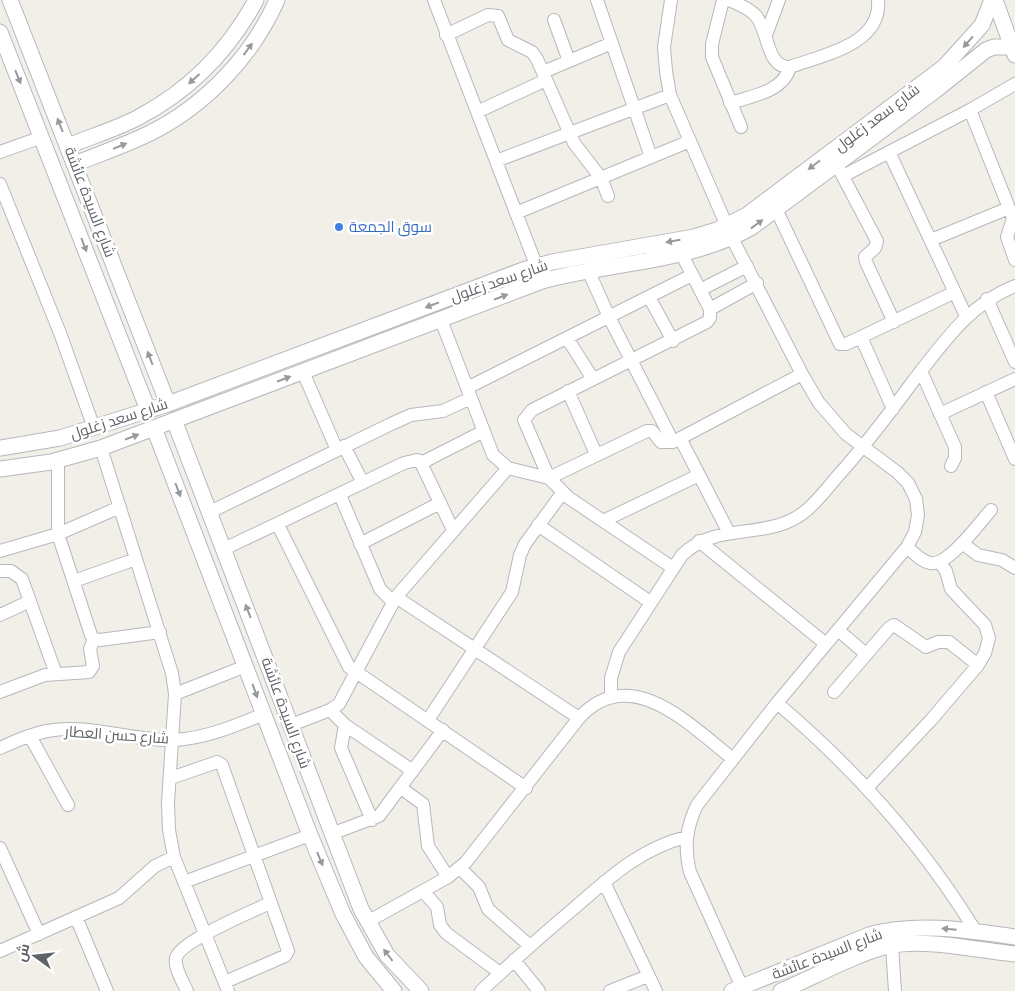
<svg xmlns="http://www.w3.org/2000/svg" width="1015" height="991" font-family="Signika,Cairo,sans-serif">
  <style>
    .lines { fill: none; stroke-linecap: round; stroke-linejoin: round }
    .minor-casing { stroke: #b5b8bc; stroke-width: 14 }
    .tertiary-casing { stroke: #b5b8bc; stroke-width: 17 }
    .minor { stroke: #fff; stroke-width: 12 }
    .tertiary { stroke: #fff; stroke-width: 15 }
    .oneway { fill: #979a9d }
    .shop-dot { fill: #3f7fe0; stroke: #fff; stroke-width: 2 }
    .labels { text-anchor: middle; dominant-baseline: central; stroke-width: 5; stroke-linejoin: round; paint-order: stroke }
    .street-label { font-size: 15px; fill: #5f6368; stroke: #fff }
    .shop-label { font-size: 15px; fill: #366cbe; stroke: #fff; text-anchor: start }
  </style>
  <rect width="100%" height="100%" fill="#f1efe8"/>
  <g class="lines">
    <g class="minor-casing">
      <path id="minor" d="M434,0L540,275
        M597,0L651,157
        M671,0L664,47L666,71L670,95L690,141L732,238L802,374L819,403L846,434L897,472L908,483L916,499L918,515L915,532L907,547L777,703L697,805C686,828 684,847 690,872L742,987
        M723,0L712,44V57L741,127
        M729,0C738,4 749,8 756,16C769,31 766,68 790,67C822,55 882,45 878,0
        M554,20L569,61
        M446,35L488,15L498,16L508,40L532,52L537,59L574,143L601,178L608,196
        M766,35L779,0
        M543,72L612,43
        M730,103C752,96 783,92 790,67
        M970,110L1013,218L1007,237L1015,260
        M477,112L546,80
        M0,152L42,137
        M889,152L966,316
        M496,161L670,95
        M839,169L877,241L875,248L865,257L866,262L894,322
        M843,176L970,110L1015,84
        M0,184L60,333L94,428
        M776,209L840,344H846L861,337L955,292
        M516,213L690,141
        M931,240L1009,208
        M681,253L710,309
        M588,270L609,317L673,442
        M700,290L747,266
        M649,297L673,341
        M987,299L1015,362
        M441,320L493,455L508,468L549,478L647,431H652L661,442H673L802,374
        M861,337L893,409
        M567,338L593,379
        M921,371L955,447V458L951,466
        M303,372L337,450
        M467,388L692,275
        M568,391L596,454
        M986,392L1015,459
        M940,414L1015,379
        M680,438L729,533
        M344,446L363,483
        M101,448L172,673L175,694L168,803L169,830L174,857L228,991
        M58,460V534L91,635L94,639L100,640L160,632
        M340,495L380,589L393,602
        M210,512L391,424L411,415L443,411L471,398
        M603,521L699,475
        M278,525L349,667L526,788
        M538,525L650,602
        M453,530L422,465L427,460L484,431
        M699,541L826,644
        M962,543L978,555L1002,560L1015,568
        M360,544L440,503
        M907,547C914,553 921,561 930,563C948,567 979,523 991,510
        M224,549L404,463L417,460L425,462
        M0,551L58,534L120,507
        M673,568L569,498L549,478L524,420L532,410L707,322L710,318V309L757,283
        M0,571H11L22,579L56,674
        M74,581L136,559
        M396,597L579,718
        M0,615L30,601
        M838,630L866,654
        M0,692L45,675L89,672L93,666L90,649L94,639
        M834,692L889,628L894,625L926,647L938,642H949L978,665
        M175,694L246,666
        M611,696V678L619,652L682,555C720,519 770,543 808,509C818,500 827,489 836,478C864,447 889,414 914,380C944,342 969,304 1015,286
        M777,703C855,769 923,845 976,932
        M330,710L345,725L413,771
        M428,720L512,592L520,555L525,544L563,492
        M291,725L330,710L339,704L396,597L508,468
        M345,725L341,748L372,820
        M30,736L68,805
        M0,748C15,741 31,734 47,731C88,723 131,741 172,740C204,739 235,726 264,714
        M171,778L217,762L222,765L288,951L285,956L225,982
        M401,788L423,804L428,846L448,877
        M867,788L931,720L978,665L985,653L989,638L985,625L951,589L946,571L940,563
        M331,834L379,816L443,730
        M0,848L39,934
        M460,868L479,887L488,909L530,946
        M184,882L310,835
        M604,882L656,991
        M423,891L437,907L440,925L446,933L500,973
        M76,917L107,991
        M367,922L448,877L466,862L579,718C630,662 690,725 733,759
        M892,946L895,991
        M0,951L119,898L155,866L174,857
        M514,960L539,991
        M187,991C183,982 174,968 176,958C180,941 253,911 270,903
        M481,991C511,963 541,936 572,910C608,879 639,849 686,837
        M610,991L648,976"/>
    </g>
    <g class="tertiary-casing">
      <path id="tertiary" d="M10,0L168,404
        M995,0L1015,55
        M0,32L148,410
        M68,146C92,136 117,129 139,117C190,90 229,50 256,0
        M75,164C99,154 123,146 146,135C203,108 252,57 277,0
        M174,420L361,909L387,955L421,991
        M154,428L310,835L343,914L366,957L394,991
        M0,448L60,438L168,404L523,270L552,262L694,237L717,230L747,215L944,67L982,25L992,0
        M0,469L51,462L101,448L542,281C611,262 689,263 752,227L936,90L986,50L994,47H1012
        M732,991L869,935C917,922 966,930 1015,937
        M781,991C814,977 855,954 888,946C926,938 976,950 1015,954"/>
    </g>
    <use href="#minor" class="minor"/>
    <use href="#tertiary" class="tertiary"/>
  </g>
  <defs><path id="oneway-solid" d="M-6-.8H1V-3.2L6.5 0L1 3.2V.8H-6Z" transform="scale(1.25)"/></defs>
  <g class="oneway">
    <use href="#oneway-solid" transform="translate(968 42) rotate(131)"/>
    <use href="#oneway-solid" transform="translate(248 49) rotate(-54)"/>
    <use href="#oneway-solid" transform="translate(18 77) rotate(68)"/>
    <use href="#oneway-solid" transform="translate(194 79) rotate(138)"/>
    <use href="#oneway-solid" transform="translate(60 125) rotate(-112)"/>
    <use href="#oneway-solid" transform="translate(120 146) rotate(-22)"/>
    <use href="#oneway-solid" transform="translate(814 165) rotate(143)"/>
    <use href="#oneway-solid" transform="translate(757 224) rotate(-36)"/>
    <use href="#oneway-solid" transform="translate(673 241) rotate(170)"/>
    <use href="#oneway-solid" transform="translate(84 245) rotate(69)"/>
    <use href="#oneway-solid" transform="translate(501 297) rotate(-21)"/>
    <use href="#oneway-solid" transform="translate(432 305) rotate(159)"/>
    <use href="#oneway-solid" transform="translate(150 358) rotate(-111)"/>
    <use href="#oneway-solid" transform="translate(284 379) rotate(-21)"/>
    <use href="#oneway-solid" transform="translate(132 437) rotate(-21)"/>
    <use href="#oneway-solid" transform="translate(178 490) rotate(69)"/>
    <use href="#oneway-solid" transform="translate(248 611) rotate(-111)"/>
    <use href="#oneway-solid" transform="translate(255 691) rotate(70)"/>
    <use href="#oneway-solid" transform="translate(320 859) rotate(67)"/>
    <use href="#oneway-solid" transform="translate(949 929) rotate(-175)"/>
    <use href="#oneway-solid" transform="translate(388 955) rotate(-127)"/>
  </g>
  <circle class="shop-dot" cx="339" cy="227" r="5"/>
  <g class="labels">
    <g class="street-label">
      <text transform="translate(877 118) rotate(-37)">شارع سعد زغلول</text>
      <text transform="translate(90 202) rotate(69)">شارع السيدة عائشة</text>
      <text transform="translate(499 281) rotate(-19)">شارع سعد زغلول</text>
      <text transform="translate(119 419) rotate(-18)">شارع سعد زغلول</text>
      <text transform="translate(286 713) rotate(70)">شارع السيدة عائشة</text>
      <text transform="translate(117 735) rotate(4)">شارع حسن العطار</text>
      <text transform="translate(827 954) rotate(-21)">شارع السيدة عائشة</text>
    </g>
    <g class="shop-label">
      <text x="349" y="227">سوق الجمعة</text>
    </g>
  </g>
  <g transform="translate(35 956) rotate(285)" stroke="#ffffff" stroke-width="4" paint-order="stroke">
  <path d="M0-4L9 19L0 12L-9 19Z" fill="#5f6368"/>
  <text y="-8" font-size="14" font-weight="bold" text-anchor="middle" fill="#5f6368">ش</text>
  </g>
</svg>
